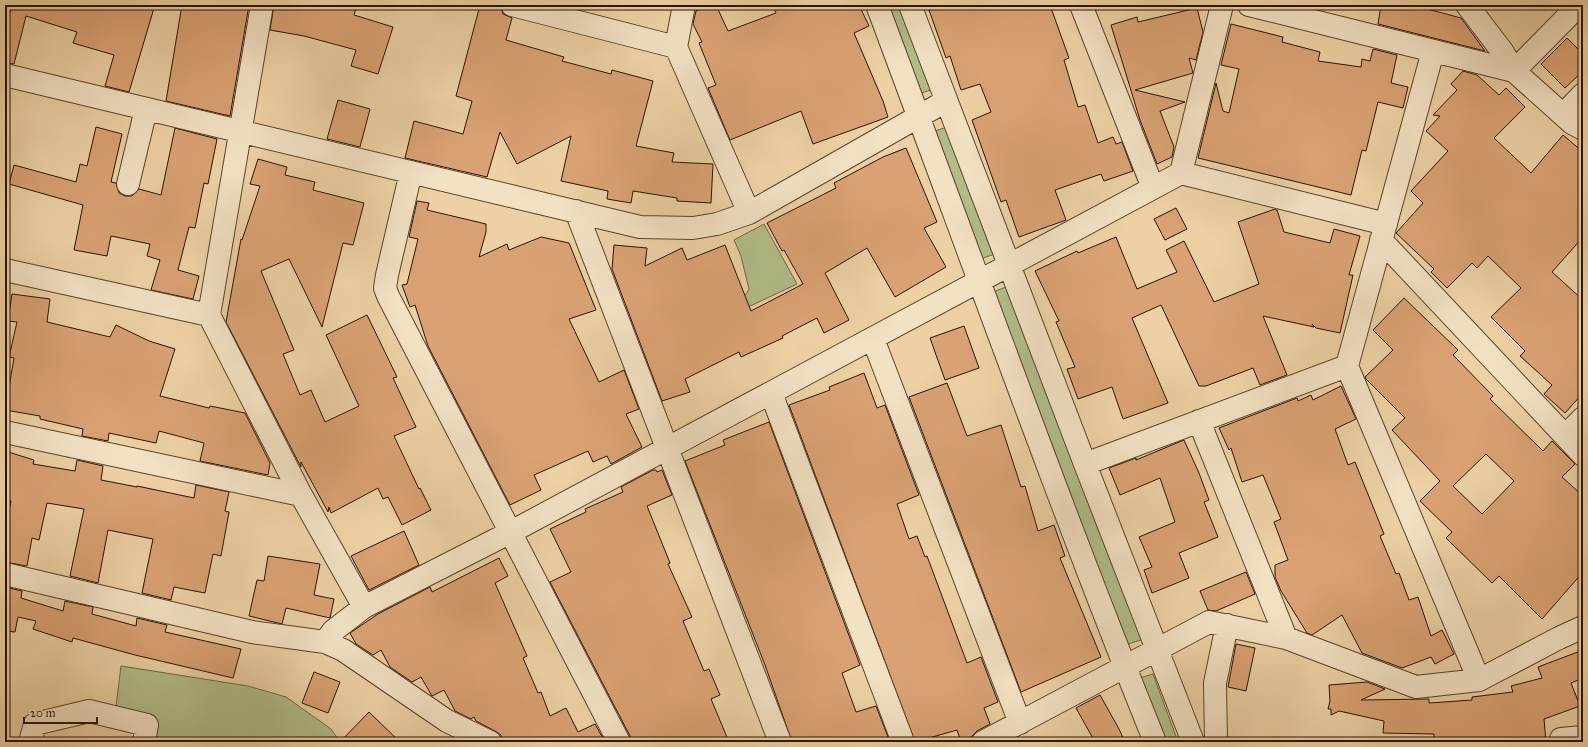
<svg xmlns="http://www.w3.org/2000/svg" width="1588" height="747" font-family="'IM FELL Great Primer',serif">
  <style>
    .green { fill: #b2bd8a; stroke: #6e6846 }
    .building { fill: #daa274; stroke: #2a1202; fill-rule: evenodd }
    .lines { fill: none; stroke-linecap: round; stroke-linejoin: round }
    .minor-casing { stroke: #5b422a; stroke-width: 24 }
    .minor { stroke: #f3e1c4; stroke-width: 22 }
  </style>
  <rect width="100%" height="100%" fill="#edd1a4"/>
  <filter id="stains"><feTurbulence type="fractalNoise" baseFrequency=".005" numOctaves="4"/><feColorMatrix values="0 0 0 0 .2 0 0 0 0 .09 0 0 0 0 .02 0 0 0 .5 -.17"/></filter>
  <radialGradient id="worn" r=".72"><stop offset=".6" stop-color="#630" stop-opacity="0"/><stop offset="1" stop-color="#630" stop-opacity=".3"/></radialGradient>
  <path class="green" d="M883,5H902L934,89L918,94Z
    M947,127L998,253L980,259L929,133Z
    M764,224L797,284L727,317L742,301L749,289L741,256L734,240Z
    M1006,287L1144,639L1128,644L988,294Z
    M121,666L248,686L286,697L331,729L340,742H154L115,715Z
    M1153,674L1178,742H1166L1140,678Z"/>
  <path class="building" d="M6,5H141L154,8L129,92L105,86L114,55L73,43L77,32L26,16L14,64L5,63V10L11,12L5,10Z
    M182,5H249L230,116L166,101Z
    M274,5H357L354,15L393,27L378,74L351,66L356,50L304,36L270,30Z
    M480,5H500L503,14L512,18L506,40L564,57L562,61L611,74L612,70L653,81L636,146L674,153L672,162L713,164L711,203L677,201V198L633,191L631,203L607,199L608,191L561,181L571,136L517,164L500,132L487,177L405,158L414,121L463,134L472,101L456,96Z
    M709,5H716L728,31L776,13L772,5H859L869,26L854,33L883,101L888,117L813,144L801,111L730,140L708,88L716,85L699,43L702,42L693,24L696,11Z
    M943,5H1050L1069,58L1064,60L1078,107L1085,105L1098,143L1113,137L1116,144L1122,142L1133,171L1104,181L1101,174L1055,190L1066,220L1019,237L1006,200L1001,202L972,120L991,112L980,84L961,90L950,56L946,58L929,10Z
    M1381,5H1413L1461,18L1485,51L1378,24Z
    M1197,8L1203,32L1196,60L1189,58L1193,73L1135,90L1185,102L1160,111L1174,147L1172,157L1157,164L1140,120L1111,25L1137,17L1138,22Z
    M1231,24L1283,37L1282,42L1320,52L1318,61L1361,67L1362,59L1370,61L1373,49L1397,55L1391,83L1408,87L1403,108L1378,102L1366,151L1362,150L1351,195L1198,158L1216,83L1223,111L1229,113L1239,69L1221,65Z
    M1567,38L1583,54V71L1565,88L1541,64Z
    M1463,71L1477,75L1499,95L1506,88L1525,107L1494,138L1531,173L1563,135L1583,152V237L1552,272L1583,300V393L1565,413L1544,394L1552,385L1520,356L1525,351L1491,317L1521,288L1488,256L1477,268L1472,263L1447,288L1431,272L1434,269L1396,233L1423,203L1411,191L1448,151L1426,131L1440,116L1433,115L1457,90L1451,84Z
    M338,100L370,109L360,147L327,139Z
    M96,127L122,134L111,182L116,183L119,193L125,196H132L139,189L161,195L175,128L217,139L208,184L204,183L195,228L189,227L178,270L199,276L193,299L151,290L160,260L147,256L150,244L111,236L107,256L74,250L83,205L9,184L14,165L76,182L80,164L87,166Z
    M906,148L937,222L924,228L946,267L895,297L867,248L825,273L849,320L824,333L817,318L782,336L783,338L741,357L739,352L685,379L690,392L662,401L612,269L614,245L647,248L645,266L682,248L687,260L725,245L751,311L803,284L784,250L782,251L767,223L836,188L834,183L883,157Z
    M258,159L287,167L285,175L315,182L313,190L364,203L353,245L343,243L322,327L289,259L261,271L294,350L283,354L300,395L311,390L325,422L359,406L326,335L367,315L397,377L393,378L416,427L394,436L419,489L420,488L431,510L402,525L388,497L383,499L378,488L331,513L329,507L328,512L301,462V467L226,322L241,239L242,240L260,186L250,184Z
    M417,201L429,203L427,210L486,224V232L479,257L507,244L509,250L541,237L569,243L596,310L569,319L599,382L624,370L639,409L626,414L642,447L611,464L607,456L593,462L588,451L534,475L541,490L510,505L428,346L415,305L410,307L402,285L407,284L418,239L409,237Z
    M1176,208L1187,229L1165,240L1154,219Z
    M1275,209L1277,210L1284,232L1330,243L1334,229L1360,236L1349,275H1353L1340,333L1316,328L1312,324L1314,327L1263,316L1287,375L1260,385L1253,368L1206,386H1199L1161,305L1132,318L1168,403L1123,419L1112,387L1078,399L1067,369L1075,367L1056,322L1059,321L1035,271L1077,251L1078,253L1116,237L1137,289L1177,272L1166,250L1184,241L1214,302L1259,284L1238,222Z
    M12,294L50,299L47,322L110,337L116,325L149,341L175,349L160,396L209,408L210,406L245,413L270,463L268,475L200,461L204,443L159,431L156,443L109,433L108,441L82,436L83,429L40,419V416L5,410L14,358L9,357L17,322L8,321Z
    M1404,298L1458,350L1453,355L1493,396L1490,399L1543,451L1552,441L1575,464L1562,477L1583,496V572L1542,619L1499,576L1492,583L1446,538L1452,532L1420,501L1440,481L1392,430L1405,418L1366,379L1365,377L1393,350L1373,330ZM1486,454L1514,481L1482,514L1453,486Z
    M964,326L979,368L945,380L930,338Z
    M864,373L877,408L885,405L919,495L897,504L909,539L917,536L925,557L927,556L967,663L981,657L998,702L984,708L990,724L977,731L972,736L971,742H961L957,730L915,742L789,405L830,390L829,387Z
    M947,383L967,436L1001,425L1021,487L1025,486L1038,531L1054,525L1065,556L1060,558L1101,657L1021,692L909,397Z
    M1341,386L1356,419L1335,429L1348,465L1355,462L1384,534L1380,536L1396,574L1399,573L1409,600L1418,597L1431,636L1442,630L1454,654L1435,664L1431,657L1402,668L1362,653L1342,615L1312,635L1307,633L1281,591L1275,577V565L1288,560L1274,522L1281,519L1263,475L1242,482L1231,448L1229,450L1219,428L1297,398L1298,401L1311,395L1313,400Z
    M769,422L860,665L842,673L856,712L876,706L890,742H792L765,665L685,461L725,445L723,440Z
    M1184,440L1199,473L1209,500L1204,502L1218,537L1179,553L1189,578L1152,593L1144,570L1152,567L1139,537L1175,522L1160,478L1120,495L1109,468L1136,458V460Z
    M5,451L34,460L33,464L75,471L77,460L103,466L101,480L137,487V486L194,498L196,485L229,492L225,511L229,512L221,556L213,554L205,593L174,587L171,600L142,593L153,539L108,530L98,583L70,576L84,509L47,503L39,540L32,538L27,566L5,562V531L11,501L5,500Z
    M653,470H656L657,472L662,470L672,495L647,506L670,563L668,564L692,617L683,621L704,671L709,669L720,695L711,699L729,742H631L630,736L550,582L571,572L550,529L586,512L585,509L623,492L621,487Z
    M404,531L419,565L369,590L351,556Z
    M268,556L320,564L314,595L334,599L330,618L286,608L282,624L249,616L257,580L264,581Z
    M499,558L508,576L495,583L527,656L523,658L538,693L541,692L550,716L566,708L578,732L595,724L605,742H502L501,735L495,731L476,721L474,717L471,719L455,711L444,690L432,696L421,677L412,682L390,667L381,650L373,655L356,644L350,633L378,614L430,587L432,592Z
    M1246,572L1255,594L1216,611L1208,610L1200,591Z
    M5,587L22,591L21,598L63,611L65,601L93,607L92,614L136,626L137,618L167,625L165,632L241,649L233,678L135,655L73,638L72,642L33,629L36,621L18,617L15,632L5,631Z
    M1236,644L1255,648L1246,691L1228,687Z
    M1583,650V678L1571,683L1580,706L1544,719L1546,742H1434V734L1383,733L1384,721L1339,711L1331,715V709H1328L1330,701L1329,685L1367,682L1385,689L1361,700L1429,699V703L1472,700V697L1513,692L1511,686L1542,678L1538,667Z
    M314,672L340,682L328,713L302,703Z
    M1100,695L1119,729L1125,742H1095L1076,708Z
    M369,712L400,742H340Z"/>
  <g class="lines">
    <g class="minor-casing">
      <path id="minor" d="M262,5L209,315L301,495L364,607
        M512,5L676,47L749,213
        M877,5C969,251 1057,499 1155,742
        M910,5L1085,464L1193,742
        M1081,5L1153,188
        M1249,5L1514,71L1572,123L1583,129
        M1467,5L1502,51L1514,71L1579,5
        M676,47L684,5
        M1433,51L1347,366L1479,680
        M5,75L640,227L693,228L717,224L749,213L946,101
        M1563,115L1583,94
        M411,172L387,275L385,288L388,296L619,742
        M1181,173L1386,224
        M128,184L146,109
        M576,211L780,742
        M1381,240L1583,455
        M5,270L209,315
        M873,339L1020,723
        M771,393L903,742
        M1199,421L1286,638
        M5,432L301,495
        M1565,436L1583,418
        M1085,464L1347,366
        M5,574L252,632L325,642L343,650L447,721L490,742
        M325,642L333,631L364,607L511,532L1181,173L1222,5
        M30,742L35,724L89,711L147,725L144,742
        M983,742L1209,622L1286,638L1416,687L1479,680L1559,638L1583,627
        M1216,742L1215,683L1227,625
        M1562,742L1561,739L1583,737"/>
    </g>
    <use href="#minor" class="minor"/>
  </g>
  <rect width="1588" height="747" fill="none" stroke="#edd1a4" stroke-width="20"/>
  <rect x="6" y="6" width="1576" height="735" fill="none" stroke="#2a1202" stroke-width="2"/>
  <rect x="10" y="10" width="1568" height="727" fill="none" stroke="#2a1202"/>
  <path d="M24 717v6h73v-6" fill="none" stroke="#2a1202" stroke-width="2"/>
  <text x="30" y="717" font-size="12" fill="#2a1202" stroke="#f3e1c4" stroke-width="3" paint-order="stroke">20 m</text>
  <rect width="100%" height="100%" filter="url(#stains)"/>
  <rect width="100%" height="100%" fill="url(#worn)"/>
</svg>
